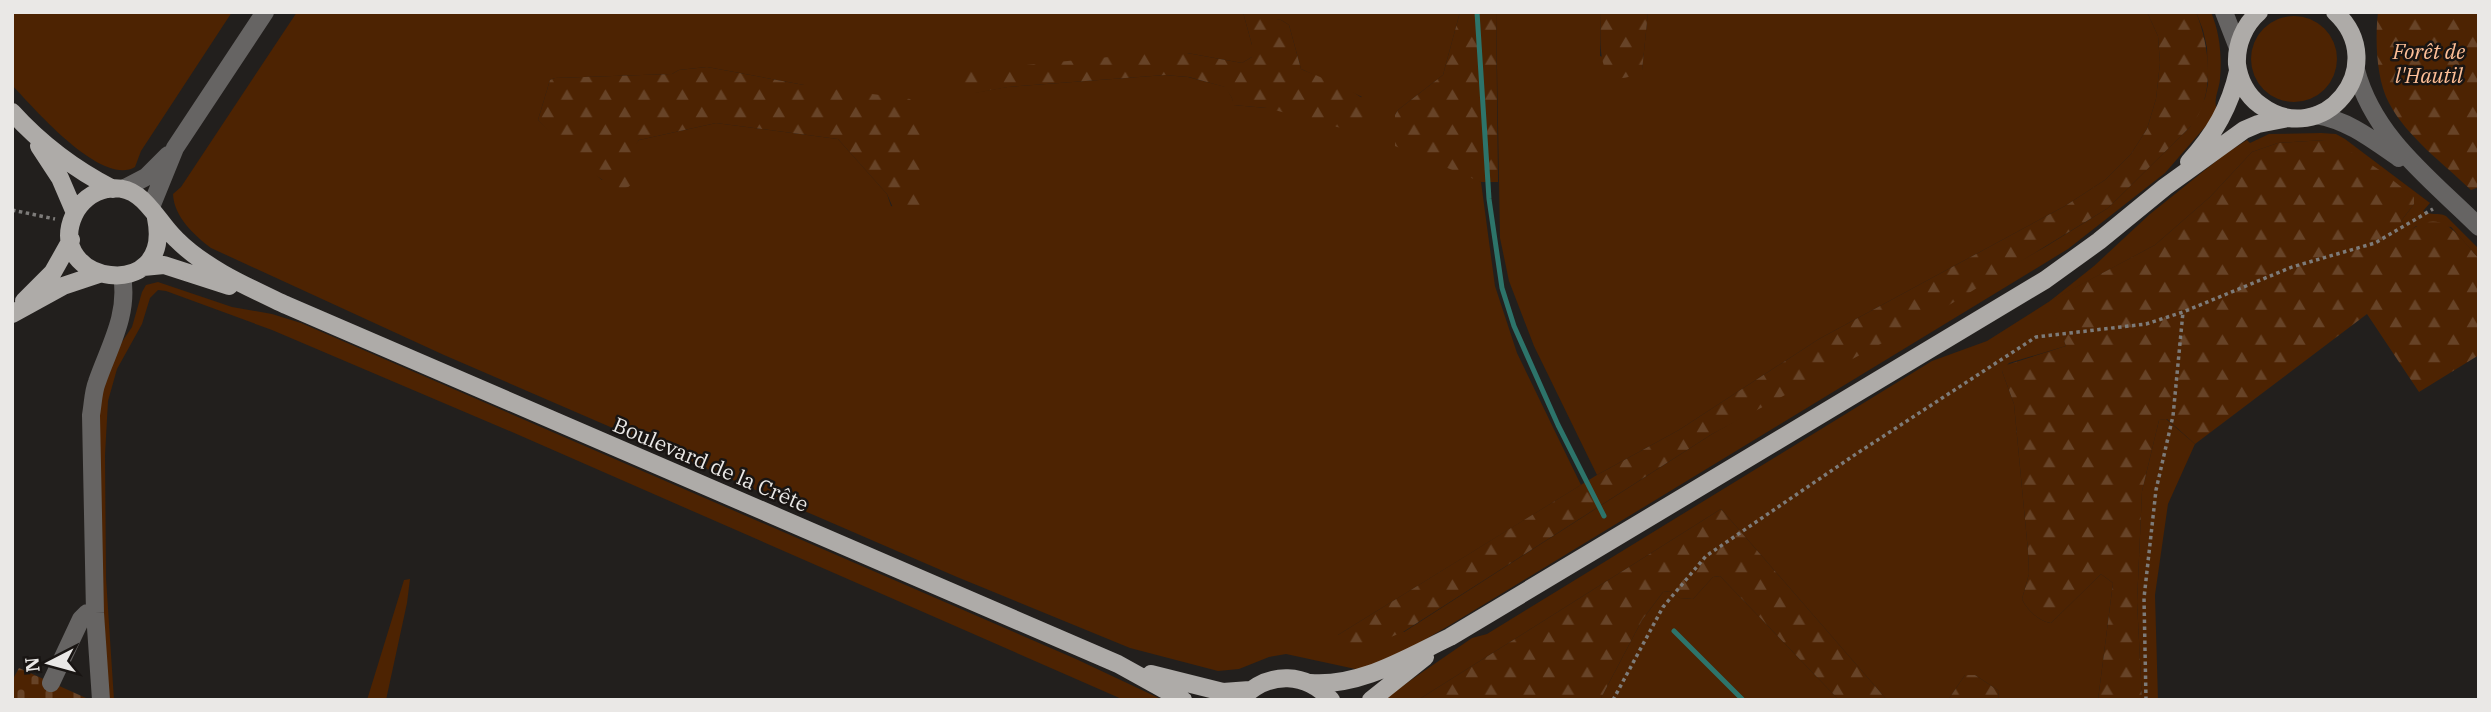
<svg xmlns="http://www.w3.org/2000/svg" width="2491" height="712" font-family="'IBM Plex Serif',serif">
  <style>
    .grass { fill: #4d2302; fill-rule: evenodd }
    .forest { fill: url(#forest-firs) }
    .cemetery { fill: url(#cemetery-stones) }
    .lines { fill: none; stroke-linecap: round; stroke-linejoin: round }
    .stream { stroke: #2d746a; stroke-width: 5 }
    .path { stroke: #7d7b79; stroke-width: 3.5; stroke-dasharray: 3.5 3.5; stroke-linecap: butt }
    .minor { stroke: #666463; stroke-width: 18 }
    .major { stroke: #aeaba8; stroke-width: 18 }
    .labels { text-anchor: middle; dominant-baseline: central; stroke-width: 5; stroke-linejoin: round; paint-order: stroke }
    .park-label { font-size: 21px; font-style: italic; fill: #febf97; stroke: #191513 }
    .street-label { font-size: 21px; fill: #eae8e6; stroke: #191513 }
  </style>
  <defs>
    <pattern id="forest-firs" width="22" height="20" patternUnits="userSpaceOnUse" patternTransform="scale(1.75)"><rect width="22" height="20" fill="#4d2302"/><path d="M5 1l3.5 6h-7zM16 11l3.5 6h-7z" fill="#674327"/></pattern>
    <pattern id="cemetery-stones" width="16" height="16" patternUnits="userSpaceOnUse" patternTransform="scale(1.75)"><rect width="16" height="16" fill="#4d2302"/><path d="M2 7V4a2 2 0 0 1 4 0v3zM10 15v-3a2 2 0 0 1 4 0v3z" fill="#674327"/></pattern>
  </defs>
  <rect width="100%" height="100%" fill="#221f1d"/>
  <path class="grass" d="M12,12H232L141,151L135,167C101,187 33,107 12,85Z
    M297,12H1243L1252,45V57L1242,63L1187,53L968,94L1007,87L1165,75L1188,77L1226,87L1232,98L1234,105L1267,108L1362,97L1301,69L1289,25L1281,20L1253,16L1251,12H1460L1443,75L1398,110L1395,115L1481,182L1495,286L1517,353L1581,485L1338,635L1404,632L1712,434L2045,247L2108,208L2190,127L2205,98L2208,84L2207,48L2203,30L2196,12H2211C2220,33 2222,57 2220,79C2219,91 2212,101 2218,112L2165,173L2068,249L1450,625L1407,650L1360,670L1286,654L1269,657L1239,669L1218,671L1130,648L957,577L444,355L211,248C194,235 174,217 173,194L181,187ZM707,67L804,85L924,210L891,206L887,194L838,139L716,123L639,140L602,180L538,120L550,80L555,78L672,74L679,70Z
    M1496,12H1601L1600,56L1642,70L1648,12H2147L2158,36L2160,63L2156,99L2147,129L2131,154L2105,180L2065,206L1819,339L1679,430L1597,475L1534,346L1509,281L1500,238Z
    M2251 59a43 43 0 1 1 86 0a43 43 0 1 1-86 0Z
    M2321,133L2336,134L2345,139L2430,203L2423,211C2431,216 2438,212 2446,216L2479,249V259L2451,227L2416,226L2408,233L2401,221L2414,204L2325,140L2278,143L2252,152L2210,197L2155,245L2051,301L2066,346L2009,363L2002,371L2014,404L2028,551L2029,574L2022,599C2027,610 2039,621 2051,623L2101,574L2113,583L2098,700H1998L1999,691L1975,675H1965L1948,700H1887L1721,509L1418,700H1382L1472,638L1487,634L1932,361L1987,341L2050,301L2094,266L2150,214L2225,154L2247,140L2250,143L2269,134Z
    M158,282L232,307L272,314L301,323L1076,659L1163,700H1124L512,432L272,330L166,291L158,290L150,298L142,324L117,369L108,401L105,455L106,578L114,700H109L103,606L97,418L107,364L132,327L142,292L146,285Z
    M2166,419L2195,444L2168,504L2155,595L2158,700H2142L2137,602L2142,491L2159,420Z
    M1720,576L1839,700H1600L1642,620L1663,592L1671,591L1680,598L1693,599L1713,577Z
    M410,579L407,603L386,700H367L404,580Z"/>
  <path class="forest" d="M1243,12L1281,20L1289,25L1301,69C1316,76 1364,92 1370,107C1373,115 1367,126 1363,134L1267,108L1233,105L1232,98L1225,87L1189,77L1165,75L1007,87L968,94L957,88L954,75L964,71L1140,54L1187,53L1242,63L1252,57V45Z
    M1460,12H1496L1498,182H1481L1395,146V115L1398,110L1443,75Z
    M1601,12H1648L1642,71C1593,98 1601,42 1601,12Z
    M2147,12H2196C2210,48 2216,96 2190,127L2108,208L1918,324L1712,434L1403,632C1385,639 1351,658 1336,638L1338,635L1597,475L1679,430L1819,339L2065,206L2105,180L2131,154L2147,129L2156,99L2160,63L2158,36Z
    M2378,12H2479V187L2471,190C2443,163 2407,137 2389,103C2376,79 2375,39 2378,12Z
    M707,67L804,85L910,99L924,114V210H894L887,194L838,139L716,123L639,140L636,144L634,182C632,184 628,188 625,188C604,192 553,135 538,120L550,80L555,78L672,74L679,70Z
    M2325,140L2334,141L2381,171L2414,197V204L2401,221L2408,232C2442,206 2456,233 2479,259V355L2419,392L2367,314L2195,444L2167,419L2159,420L2142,491L2137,602L2142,700H2098L2113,583L2101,574L2051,623C2039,621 2027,610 2022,599L2029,574L2028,551L2014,404L2002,371L2003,366L2066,346L2050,301L2155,245L2210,197L2252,152L2278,143Z
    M1721,509L1887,700H1839L1720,576L1713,577L1693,599L1680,598L1671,591L1663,592L1642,620L1600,700H1418Z
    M1965,675H1975L1999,691L1998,700H1948Z"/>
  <path class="cemetery" d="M19,668L86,698L85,700H12V681Z"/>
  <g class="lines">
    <path class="stream" d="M1477,12L1489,199L1502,288L1514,326L1558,425L1604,516
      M1674,631L1743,700"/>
    <path class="path" d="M12,210L55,219
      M1613,700L1663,607L1706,556L1856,454L2036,337L2146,324L2183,312L2292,267L2375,243L2433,209
      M2146,700L2144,598L2156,490L2173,416L2183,312"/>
    <path class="minor" d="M2224,12L2238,48
      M2356,70C2374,138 2431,179 2479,227
      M2316,115C2348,120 2373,140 2399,158
      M123,189L146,177L168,155
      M151,207L175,148L265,12
      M51,683L81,619L87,613H95
      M101,700L95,613L91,415C93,404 93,392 97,382C109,347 129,315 122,276"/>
    <path class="major" d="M2259,12C2244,25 2236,45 2237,64C2239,80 2247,96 2260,105C2322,152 2393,66 2335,12
      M12,112C41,144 74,169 113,189
      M39,146L60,178L75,213
      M2189,162C2214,135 2230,107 2238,71
      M156,218C174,306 43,283 74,215C80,202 92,192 107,189C143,183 154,218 176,239C206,269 248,287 286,305L1118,664L1183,700
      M143,267L164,265L229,286
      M24,301L53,272L71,240
      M12,314L63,286L99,274
      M1151,674L1223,692L1250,690
      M1310,683C1360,687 1406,658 1450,637L2045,280L2099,241L2165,187L2244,130L2258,124L2288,118
      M1243,697C1270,671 1306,672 1331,700
      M1371,700L1425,657"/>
  </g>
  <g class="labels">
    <g class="park-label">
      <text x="2429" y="51">Forêt de<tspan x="2429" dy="24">l'Hautil</tspan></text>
    </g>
    <g class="street-label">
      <text transform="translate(711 464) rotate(23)">Boulevard de la Crête</text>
    </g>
  </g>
  <rect width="2491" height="712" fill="none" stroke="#eae8e6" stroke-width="28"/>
  <g transform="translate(49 663) rotate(264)" stroke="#191513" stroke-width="5" paint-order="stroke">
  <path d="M0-5L12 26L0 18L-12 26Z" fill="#eae8e6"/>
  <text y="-10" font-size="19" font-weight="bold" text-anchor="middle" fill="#eae8e6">N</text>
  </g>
</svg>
